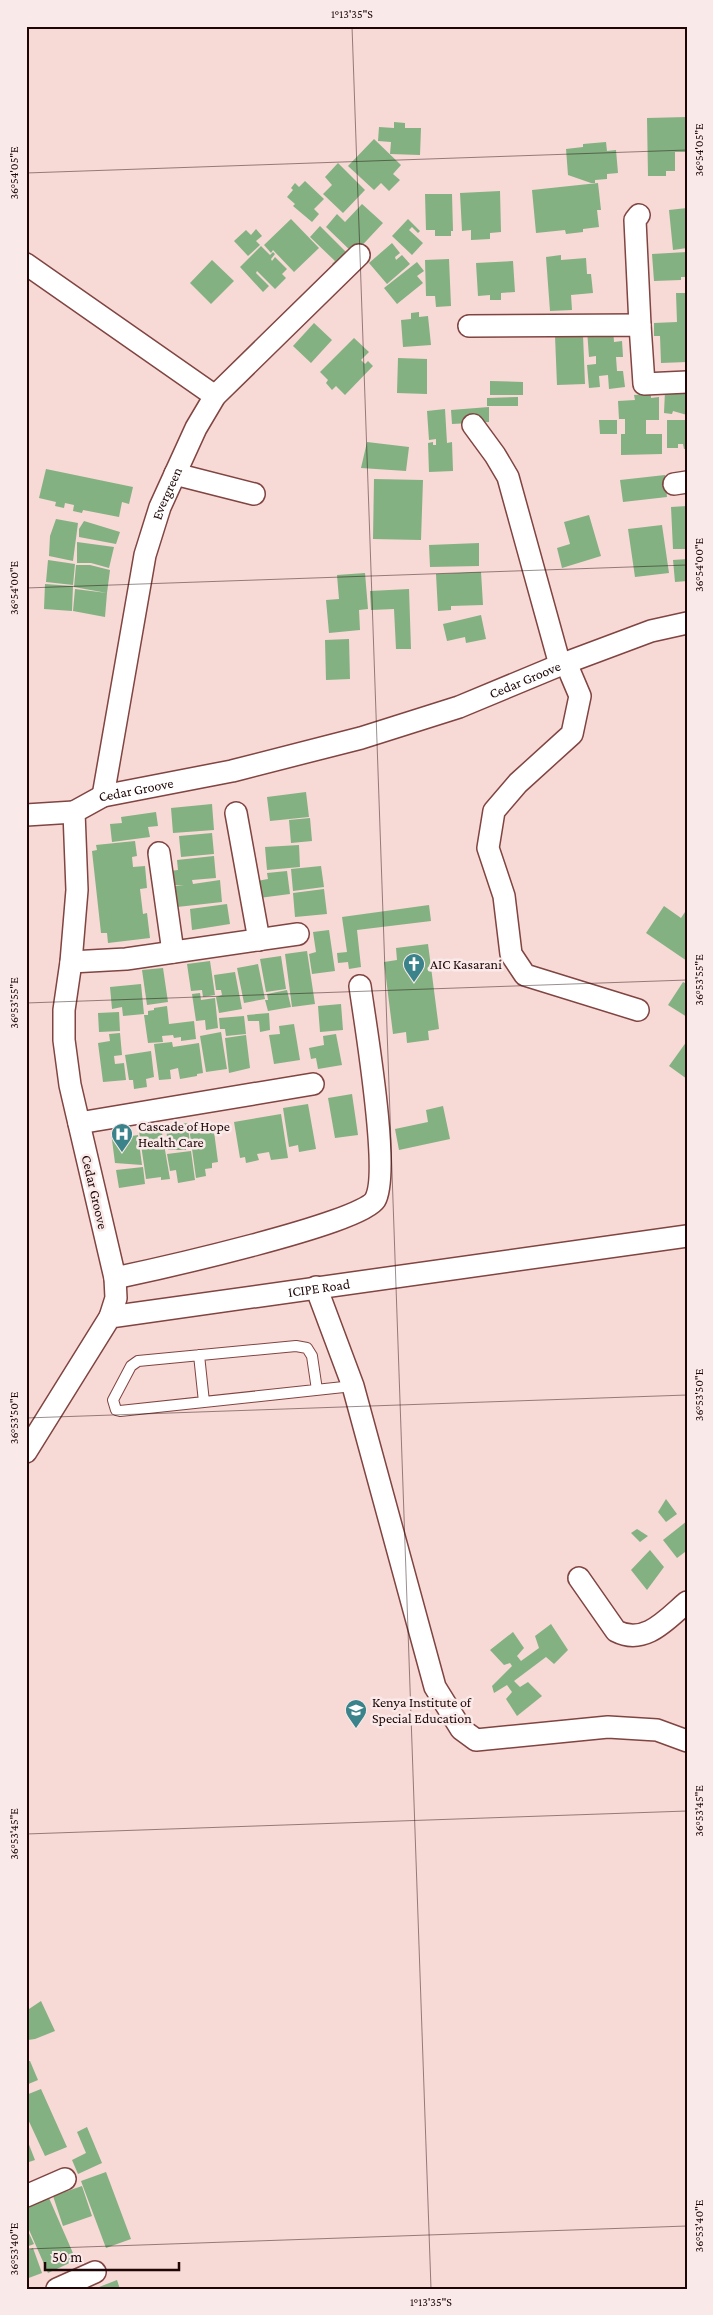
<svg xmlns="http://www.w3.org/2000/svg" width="713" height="2315" font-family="'Crimson Pro',serif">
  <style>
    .building { fill: #83b182 }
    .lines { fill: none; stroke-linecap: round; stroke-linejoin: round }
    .service-casing { stroke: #804441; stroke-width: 12 }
    .minor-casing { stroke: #804441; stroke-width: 24 }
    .service { stroke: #fff; stroke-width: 10 }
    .minor { stroke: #fff; stroke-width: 21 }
    .ticks { fill: none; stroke: #1e0606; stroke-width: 1; stroke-opacity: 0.45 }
    .labels { text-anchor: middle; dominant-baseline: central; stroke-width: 5; stroke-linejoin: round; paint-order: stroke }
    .street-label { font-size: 14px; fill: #1e0606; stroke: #f9eae9 }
    .poi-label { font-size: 14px; fill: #1e0606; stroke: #f9eae9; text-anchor: start }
    .neatline { fill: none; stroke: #1e0606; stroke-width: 2 }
    .ticks-label { font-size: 12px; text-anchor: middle; fill: #1e0606 }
  </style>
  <rect width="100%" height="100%" fill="#f7d9d6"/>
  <path class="building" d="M687,117V152H675V171H666V176H648L647,118Z
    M394,122L405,123V128H421L420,155L390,154L391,142L378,141L379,127L394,128Z
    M374,139L401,165L393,174L400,180L389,191L381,183L374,190L348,166Z
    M606,142L607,151L616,150L618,173L607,174V179L595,180V183H591L568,175L566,149L583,147V144Z
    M338,163L365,190L343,213L323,194L332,185L325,177Z
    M305,181L324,199L314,209L319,214L312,222L293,206L295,204L287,197L293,190L291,188L295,183L299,187Z
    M598,183L601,210H597L599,227L583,229V232L566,234L565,230L536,233L532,190Z
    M500,191L501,232L490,233V239L471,240V230L462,231L460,193Z
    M425,194H452L453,231H451V236H435V230H426Z
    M362,204L383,223L354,254L326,227L337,214L345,222Z
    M687,208V248L673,250L669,210Z
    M291,219L319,248L294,272L273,250L271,253L264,245Z
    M408,219L420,231L418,233L412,227L409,230L423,243L412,255L392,236Z
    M320,226L352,258L340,271L332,264L335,261L310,237Z
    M256,229L262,236L256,241L260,245L248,256L234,241L246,230L251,235Z
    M392,243L400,253L395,257L396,260L402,255L410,264L387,284L369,263Z
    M261,246L270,255L273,252L275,254L271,259L272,261L275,257L287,269L282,274L286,278L275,289L257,271L256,273L269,286L263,292L240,267Z
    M687,252V277H681V280L654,281L652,254Z
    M561,255V260L586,258L587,274H591L593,293L571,295L572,310L550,311L546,257Z
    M449,259L451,306L436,307L435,296H426L425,260Z
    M212,260L234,281L211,304L190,283Z
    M513,261L515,292L501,293V300H490V295L478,296L476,263Z
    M417,262L424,271L417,276L423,283L397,304L384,288Z
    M676,293H687V362L661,363L660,336H654V323L677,322Z
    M419,312V317L428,316L431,345L403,347L401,320L411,319V313Z
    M314,323L332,340L311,363L293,346Z
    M613,328L614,342L622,341L623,357H616L617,371H623L625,387L609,389L608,375L599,376L600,387L589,388L587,365L596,364V356L589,357L587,330Z
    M583,335L585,384L557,385L555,336Z
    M354,338L369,352L361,360L365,364L368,361L373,366L345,395L336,386L332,390L326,383L328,380L320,372Z
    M398,358L427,359V394L397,393Z
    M490,381L523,382V395H490Z
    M665,391L687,393V415L673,411L672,414L664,413Z
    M651,394V398L659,397V420H646V434H662V454L621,455V434H625V419H619L618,401L635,400L634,395Z
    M518,397V406H487V398Z
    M489,407V422L452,424L451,410Z
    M445,409L447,443L452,442L453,471L429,472L428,443L433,442V445H436V439L429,440L427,411Z
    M599,420H617V434H600Z
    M667,420H687V449H684L683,444H678V448H667Z
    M367,442L409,447L406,471L361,468Z
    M46,469L133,487L129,504L122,502L119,517L83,510L82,513L73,511L74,505L65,503L64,508L55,506L56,502L39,498Z
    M665,475L667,497L623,502L620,480Z
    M374,479L423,480L421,540L373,539Z
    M687,506V549H673L671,507Z
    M589,515L601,556L562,568L557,548L570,544L564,522Z
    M56,519L78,523L73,561L49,556L50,536Z
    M84,521L120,532L116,544L79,537V529Z
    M662,525L669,573L635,577L628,529Z
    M77,542L114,547L109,568L91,563H77Z
    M479,543V566L430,567L429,545Z
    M687,559V581L675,582L673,560Z
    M48,560L75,564L73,585L46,582Z
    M76,565H90L110,570L107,593L74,587Z
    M481,572L483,605L451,606V610L438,611L436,574Z
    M365,573L368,609L359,610L360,630L329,633L326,600L339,599L337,575Z
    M45,584L73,586L72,611L44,609Z
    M75,589L107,593L105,617L73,611Z
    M409,589L411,649H396L394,609L371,610L370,591Z
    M481,615L486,639L466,643L465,637L447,641L443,624Z
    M349,639L350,679L326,680L325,640Z
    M306,792L309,817L270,821L267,797Z
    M212,804L214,830L173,833L171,808Z
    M156,812L158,826L148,827L150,837L112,842L110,824L122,823L121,817Z
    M310,818L312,841L291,843L289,820Z
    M212,833L214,854L181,857L179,836Z
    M135,841L137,856L132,857L133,867L145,866L147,888L140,889L143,914L147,913L150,938L108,943L107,933H101L92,851L97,850L96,845Z
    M299,845L300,867L267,870L265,847Z
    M214,856L216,878L192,880L193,884L220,880L222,902L177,907L174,886L184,885H172L170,871L178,870L177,860Z
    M321,866L324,887L293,891L291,869Z
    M287,871L290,894L259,898L257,881L268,879L267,873Z
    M324,889L327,914L295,917L293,893Z
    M227,904L230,924L192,930L190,909Z
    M429,905L431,921L357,930L361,967L349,969L348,962L338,963L337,953L347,952L342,917Z
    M664,906L681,918L687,909V961L646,933Z
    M329,930L335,971L312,974L309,954L316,952L313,932Z
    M428,944L439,1029L428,1031L429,1040L407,1043L406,1032L393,1034L384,962L397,960L396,948Z
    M307,951L315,1004L292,1007L285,954Z
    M281,956L286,989L266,992L260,959Z
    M210,961L215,995L203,997L202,990L191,991L187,964Z
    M258,964L265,999L244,1003L237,968Z
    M163,968L168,1002L147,1005L142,970Z
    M235,972L242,1009L219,1013L216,997L222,995L221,990H216L214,975Z
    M683,982L687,984V1017L668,1005Z
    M141,984L144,1014L123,1016L122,1007L112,1009L110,987Z
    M287,990L291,1007L268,1011L265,1000H268L267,994Z
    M200,993L201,1000L215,998L218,1028L206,1030L205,1020L196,1021L192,994Z
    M341,1004L343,1030L320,1032L318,1006Z
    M167,1006L169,1024L194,1021L196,1039L181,1041V1037L174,1038L173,1035L162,1036L163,1042L148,1043L144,1015H148V1011L154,1010V1008Z
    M119,1012L120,1031L99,1032L98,1013Z
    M269,1013L270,1030L260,1032L259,1021H248L247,1015Z
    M244,1016L246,1034L226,1036L225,1029H220L219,1018Z
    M294,1024L300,1060L274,1064L269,1035L280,1034L279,1026Z
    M221,1032L227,1069L206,1072L200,1036Z
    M120,1033L122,1055L114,1056L115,1064L124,1063L126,1080L103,1082L98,1043L110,1041L109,1034Z
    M336,1034L342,1065L318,1069L316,1058L311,1059L309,1048L324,1045L323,1036Z
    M246,1035L250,1068L229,1073L225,1038Z
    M687,1041V1079L669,1066Z
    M172,1042L173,1047L199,1043L203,1073L197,1074V1076L180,1079L178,1068L170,1070L171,1079L159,1080L154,1044Z
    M151,1051L154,1077L146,1079L147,1087L134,1089L133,1080H129L125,1055Z
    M352,1094L358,1135L335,1138L328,1098Z
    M308,1104L316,1149L299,1152L298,1145L289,1147L283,1108Z
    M443,1106L450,1139L399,1150L395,1129L428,1122L426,1110Z
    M281,1114L288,1158L271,1160L269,1152L257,1154L259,1160L246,1163L245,1157L240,1158L234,1122Z
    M188,1123L190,1146H186V1150H168L166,1125Z
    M213,1124L218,1162L212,1163V1168L205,1169L206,1176L196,1178L189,1127Z
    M161,1127L170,1179L161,1180V1177L146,1179L139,1131Z
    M132,1130V1136L138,1135L142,1165L115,1163L111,1132Z
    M191,1151L195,1180L178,1183L176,1170L170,1171L167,1154Z
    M143,1167L145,1184L119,1188L116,1170Z
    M666,1499L677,1514L666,1522L658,1512Z
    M687,1521V1553L685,1552L677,1558L663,1540Z
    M637,1529L648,1536L640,1542L631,1533Z
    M650,1550L664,1567L647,1590L631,1570Z
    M551,1624L568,1650L554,1664L546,1657L514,1681L520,1687L528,1682L542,1696L517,1716L506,1699L512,1692L507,1685L494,1693L492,1686L512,1666L510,1663L504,1665L490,1650L513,1632L524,1648L517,1656L521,1661L539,1648L535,1636Z
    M41,2001L55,2031L35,2039L28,2040L26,2011Z
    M26,2061H30L38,2080L26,2085Z
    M41,2089L67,2147L45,2156L26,2115V2095Z
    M87,2127L102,2163L78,2174L72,2160L86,2153L77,2132Z
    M26,2137L35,2160L26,2163Z
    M106,2172L131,2239L106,2248L81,2181Z
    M82,2186L92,2216L63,2226L53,2196Z
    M49,2198L76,2260L48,2273L26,2223V2208Z
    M26,2227L34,2244L26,2247Z
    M33,2248L42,2273L26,2279V2251Z
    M117,2280L120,2289H94Z"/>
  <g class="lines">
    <g class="service-casing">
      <path id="service" d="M199,1355L204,1402
        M317,1390L312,1356L307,1348L296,1346L138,1361L131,1366L113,1400L116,1410L120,1411L353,1386"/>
    </g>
    <g class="minor-casing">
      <g id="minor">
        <path d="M639,215L635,220L640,325"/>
        <path d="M26,264L215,396"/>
        <path d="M469,326L640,325L644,384L687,382"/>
        <path d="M473,425L495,455L508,477L560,665"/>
        <path d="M175,474L254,494"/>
        <path d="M674,484L687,482"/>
        <path d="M566,663L580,696L572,734L518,783L494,811L488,848L504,896L511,954L525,975L638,1010"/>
        <path id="s1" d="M103,796L145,555L160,507L196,428L215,396L359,255"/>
        <path d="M236,813L259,940"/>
        <path d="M26,815L74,812"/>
        <path d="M159,853L173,952"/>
        <path d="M71,962L126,959L298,934"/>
        <path d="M79,1123L313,1084"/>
        <path d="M115,1278C153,1270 360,1224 375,1200C391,1173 365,1023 360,986"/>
        <path d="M316,1287L353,1386L435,1687L461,1729L476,1740L608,1727L657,1730L687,1741"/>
        <path id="s2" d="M110,1317L116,1298L115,1278L70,1085L64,1040V1010L71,962L77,890L74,812L103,796L232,771L361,738L459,707L560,665L651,631L687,623"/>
        <path id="s3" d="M26,1452L110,1317L687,1236"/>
        <path d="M579,1578L616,1631C645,1646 667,1619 687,1602"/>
        <path d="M26,2196L65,2179"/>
        <path d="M57,2289L95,2272"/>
      </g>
    </g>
    <use href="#service" class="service"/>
    <use href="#minor" class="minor"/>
  </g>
  <path class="ticks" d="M352,26L431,2289M26,173L687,150M26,588L687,565M26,1003L687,980M26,1418L687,1395M26,1834L687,1811M26,2249L687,2226"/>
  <defs>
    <g id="church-pin" transform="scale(1.125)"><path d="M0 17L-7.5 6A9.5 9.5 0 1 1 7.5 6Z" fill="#3b838a" stroke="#f9eae9"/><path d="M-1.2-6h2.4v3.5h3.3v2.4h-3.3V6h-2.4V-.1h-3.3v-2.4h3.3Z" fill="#fff"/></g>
    <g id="hospital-pin" transform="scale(1.125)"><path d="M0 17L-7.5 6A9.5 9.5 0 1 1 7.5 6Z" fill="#3b838a" stroke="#f9eae9"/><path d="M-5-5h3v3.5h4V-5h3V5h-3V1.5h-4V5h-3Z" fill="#fff"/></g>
    <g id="school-pin" transform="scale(1.125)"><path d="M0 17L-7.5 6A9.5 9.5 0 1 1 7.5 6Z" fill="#3b838a" stroke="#f9eae9"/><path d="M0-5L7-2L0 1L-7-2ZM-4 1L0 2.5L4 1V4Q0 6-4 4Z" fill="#fff"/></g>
  </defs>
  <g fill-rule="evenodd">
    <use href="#church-pin" x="414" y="964"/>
    <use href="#hospital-pin" x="122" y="1134"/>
    <use href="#school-pin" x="356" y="1710"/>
  </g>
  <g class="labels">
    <g class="street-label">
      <text stroke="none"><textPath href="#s1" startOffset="310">Evergreen</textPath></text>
      <text stroke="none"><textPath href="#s2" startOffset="984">Cedar Groove</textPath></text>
      <text stroke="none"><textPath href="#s2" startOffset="579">Cedar Groove</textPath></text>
      <text transform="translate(95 1192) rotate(77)">Cedar Groove</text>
      <text stroke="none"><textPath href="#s3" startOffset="370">ICIPE Road</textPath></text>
    </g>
    <g class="poi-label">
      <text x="430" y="964">AIC Kasarani</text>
      <text x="138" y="1126">Cascade of Hope<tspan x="138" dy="16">Health Care</tspan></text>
      <text x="372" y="1702">Kenya Institute of<tspan x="372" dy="16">Special Education</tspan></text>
    </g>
  </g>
  <rect width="713" height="2315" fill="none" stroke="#f9eae9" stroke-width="55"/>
  <path d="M45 2262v8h134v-8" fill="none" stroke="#1e0606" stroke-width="2.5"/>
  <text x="52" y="2262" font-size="15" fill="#1e0606" stroke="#f9eae9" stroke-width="4" paint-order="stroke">50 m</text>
  <rect x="28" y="28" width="658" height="2260" class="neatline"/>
  <g class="ticks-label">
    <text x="352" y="18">1°13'35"S</text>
    <text transform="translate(699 150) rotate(-90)" y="4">36°54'05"E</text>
    <text transform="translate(14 173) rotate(-90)" y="4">36°54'05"E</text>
    <text transform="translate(699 565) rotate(-90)" y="4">36°54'00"E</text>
    <text transform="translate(14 588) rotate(-90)" y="4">36°54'00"E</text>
    <text transform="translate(699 980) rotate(-90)" y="4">36°53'55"E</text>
    <text transform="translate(14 1003) rotate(-90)" y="4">36°53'55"E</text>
    <text transform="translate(699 1395) rotate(-90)" y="4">36°53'50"E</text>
    <text transform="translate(14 1418) rotate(-90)" y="4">36°53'50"E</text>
    <text transform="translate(699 1811) rotate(-90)" y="4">36°53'45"E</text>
    <text transform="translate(14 1834) rotate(-90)" y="4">36°53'45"E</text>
    <text transform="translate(699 2226) rotate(-90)" y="4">36°53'40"E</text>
    <text transform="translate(14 2249) rotate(-90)" y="4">36°53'40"E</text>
    <text x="431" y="2306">1°13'35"S</text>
  </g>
</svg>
